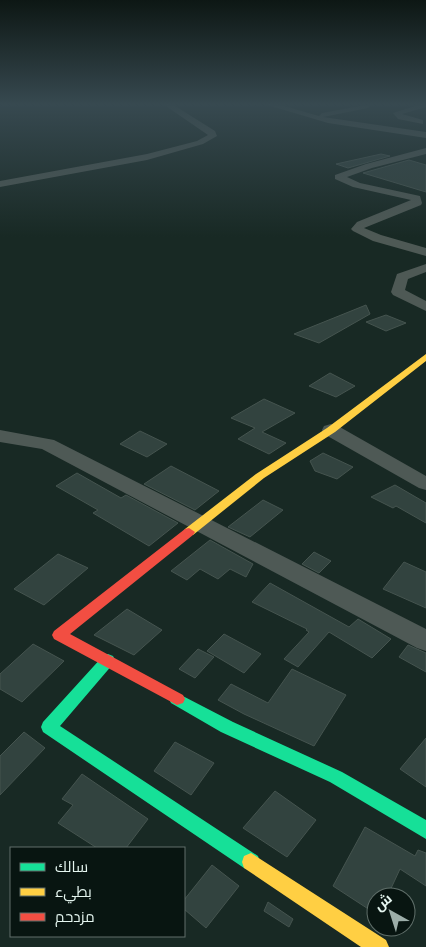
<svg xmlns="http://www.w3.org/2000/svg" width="426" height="947" font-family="'Alegreya Sans',Cairo,sans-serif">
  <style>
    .building { fill: #32433f; stroke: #45544f }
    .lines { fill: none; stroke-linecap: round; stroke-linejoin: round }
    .street { fill: #4e5955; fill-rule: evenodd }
    .fast { fill: #16e098; fill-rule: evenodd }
    .slow { fill: #ffcf43; fill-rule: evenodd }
    .jam { fill: #f24e42; fill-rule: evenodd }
  </style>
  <rect width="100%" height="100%" fill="#182924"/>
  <path class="building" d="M381,154L390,156L348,168L336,164Z
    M409,160L426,165V192L363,173Z
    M366,305L370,314L319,343L294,334Z
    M386,315L406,323L386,331L366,322Z
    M330,373L355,386L336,397L309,386Z
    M264,399L295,413L262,432L286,443L269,454L238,439L255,428L231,418Z
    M140,431L167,444L147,457L120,444Z
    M323,453L353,467L337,479L315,471L310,461Z
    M171,466L219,491L195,510L144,484Z
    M77,473L121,498L126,495L178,523L149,546L93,513L98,510L56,486Z
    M395,485L426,503V523L396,506L393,508L371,497Z
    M263,500L283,510L250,537L228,527Z
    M210,540L253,564L246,577L230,569L218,579L200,569L187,580L171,571Z
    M314,552L331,561L319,573L302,564Z
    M58,554L88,568L44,605L14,589Z
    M404,562L426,572V608L383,589Z
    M270,583L349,627L358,619L391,639L372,658L329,632L298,667L284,659L309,632L306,630L307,629L252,602Z
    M127,609L162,630L134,655L94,635Z
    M224,634L261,654L244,673L207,651Z
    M33,644L64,661L22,702L0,689V674Z
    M408,645L426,653V672L399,657Z
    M198,649L214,657L195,678L179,669Z
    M292,669L346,695L314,746L244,714L218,700L231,684L268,703Z
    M24,732L45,748L0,795V756Z
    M426,738V787L400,769Z
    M175,742L214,763L191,795L154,771Z
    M82,774L148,819L126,848H97L58,823L73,805L62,799Z
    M275,791L316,820L287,857L243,828Z
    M365,827L415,856L418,850L426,853V886L400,869L387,897H376V914L333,886Z
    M212,865L239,886L206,928L184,909V900Z
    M268,902L293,919L289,927L264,911Z"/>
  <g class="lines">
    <path class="street" d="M163,104H172L215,131L217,136L203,144L147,160L0,187V181L147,154L197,141L208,135Z
      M264,104H277L319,116L322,113L371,104L368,108L323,117L426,132V138L328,123Z
      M421,104H426V107L402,114L423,120V124L398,119L393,113Z
      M426,148V154L372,168L347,177L360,183L420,196L422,203L421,205L364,228L381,235L426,248V256L373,241L353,231L351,229L357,222L411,200L353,187L335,179V175L366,164Z
      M426,264V272L408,279L405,290L426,301V311L393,295L391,292L397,274Z
      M331,424L338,426L426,476V490L419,488L324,434L322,430L324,426Z
      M0,430L54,440L426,629V651L417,648L42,449L0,442Z"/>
    <path class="fast" d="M108,654L113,656L115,660L113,664L60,726L258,856L260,862L258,868L251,871L244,868L43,732L41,727L43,722L103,656Z
      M177,693L233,722L342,772L426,820V839L330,782L221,732L171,703L169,699L171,695Z"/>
    <path class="slow" d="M426,354V361L335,432L264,478L193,535H185L183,532L185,529L256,474L327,428Z
      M251,853L386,940L389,947H361L244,868L242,862L244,856Z"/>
    <path class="jam" d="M189,528L195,532L193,535L70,634L183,695L185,699L183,703L177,705L54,639L52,635L54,631L185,529Z"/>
  </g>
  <linearGradient id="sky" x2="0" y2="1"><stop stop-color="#0d1714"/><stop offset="0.44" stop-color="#374950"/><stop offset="1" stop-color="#374950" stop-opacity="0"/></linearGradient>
  <rect width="426" height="237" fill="url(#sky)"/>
  <rect x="10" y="847" width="175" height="90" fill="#081511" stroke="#606f6a"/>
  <rect x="20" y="863" width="25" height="8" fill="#16e098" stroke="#606f6a"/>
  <text x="55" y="872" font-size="15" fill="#e5f6f0">سالك</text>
  <rect x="20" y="888" width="25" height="8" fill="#ffcf43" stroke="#606f6a"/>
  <text x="55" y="897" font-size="15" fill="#e5f6f0">بطيء</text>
  <rect x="20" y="913" width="25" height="8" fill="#f24e42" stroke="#606f6a"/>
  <text x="55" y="922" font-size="15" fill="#e5f6f0">مزدحم</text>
  <g transform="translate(391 912) rotate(321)"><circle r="24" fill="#081511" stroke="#606f6a"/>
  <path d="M0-4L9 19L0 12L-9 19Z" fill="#9daea9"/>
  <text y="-8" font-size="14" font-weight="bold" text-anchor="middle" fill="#e5f6f0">ش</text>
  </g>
</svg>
